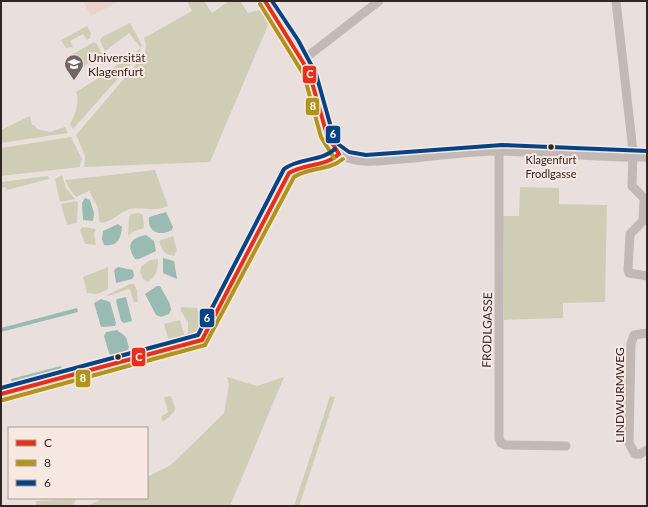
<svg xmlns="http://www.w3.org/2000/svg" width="648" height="507" font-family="Lato,sans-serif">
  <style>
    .green { fill: #d0cdb7 }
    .plaza { fill: #e8d4cc }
    .water { fill: #99bbb2 }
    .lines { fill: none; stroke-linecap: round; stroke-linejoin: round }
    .minor { stroke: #c2b8b6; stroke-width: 9 }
    .bus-1-casing { stroke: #f8e8e2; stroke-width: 7 }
    .bus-2-casing { stroke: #f8e8e2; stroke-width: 7 }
    .bus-3-casing { stroke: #f8e8e2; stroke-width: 7 }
    .bus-1 { stroke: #e6301a; stroke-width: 4 }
    .bus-2 { stroke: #b0941c; stroke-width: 4 }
    .bus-3 { stroke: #044486; stroke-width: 4 }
    .bus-dot { fill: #322625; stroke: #f8e8e2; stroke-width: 1.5 }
    .labels { text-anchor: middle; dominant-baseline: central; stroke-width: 4; stroke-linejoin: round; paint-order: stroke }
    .bus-label { font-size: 11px; fill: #322625; stroke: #f8e8e2 }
    .poi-label { font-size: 12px; fill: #322625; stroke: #f8e8e2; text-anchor: start }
    .street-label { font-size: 12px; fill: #322625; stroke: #f8e8e2 }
    .line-badge { stroke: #f8e8e2; stroke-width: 1.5 }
    .badge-label { font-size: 11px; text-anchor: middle; font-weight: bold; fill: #fff }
  </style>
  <rect width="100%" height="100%" fill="#e9e0dd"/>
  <path class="green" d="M187,1H204L212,13L229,1H240L248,13L259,10L271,18L210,162L84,167L85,156L76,135L145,54L146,46L144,38L192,11Z
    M130,23L142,45L139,55L73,129L70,124C75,116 80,101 76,92L105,74L141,48L129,33L105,51L100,41L102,37Z
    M87,26L91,33L90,38L87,40L83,34L70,41L73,47L66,48L61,40Z
    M94,42L97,44L102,54L78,70L71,55Z
    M30,116L32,125H34L37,129L50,132L65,127L68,133L1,143V130Z
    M71,137L82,159L80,167L1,176V148Z
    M155,170L168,206C152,213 144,206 130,209C120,212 113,221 102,223L99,221L98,208L89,191L76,197L71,191L65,180Z
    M62,175L66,188L75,199L60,202L55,179Z
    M48,176L49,179L7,190L5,187L1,188V182Z
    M520,187L559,188V204L607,205L605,302L563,303V318L504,320L503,216H519Z
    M76,201L78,202L77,223L67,225L61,204Z
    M139,213L143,215L144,228L133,232L128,236L129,217L131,214Z
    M82,227L96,229L94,234L96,245L85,244L80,230Z
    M173,236L177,250L174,256C164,254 162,250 159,241Z
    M158,259C158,269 157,276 148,282L143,279L140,272L141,267L150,260Z
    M108,267V289L98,294L87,293L83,277Z
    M130,284H134L137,290L138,302H134L130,290L128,289L109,296L107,295Z
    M181,307L197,308L203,329L199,336L188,338V322L181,311Z
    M180,320L185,337L169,341L164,324Z
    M227,377L257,386L284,377L230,506H87L104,498H147V477L171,465L224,413L229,385Z
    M171,396L175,408L174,412L163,422L161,417L168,412L164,397Z
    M330,396L335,397L299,506H294Z
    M76,499L73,506H36V501Z"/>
  <path class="plaza" d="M83,1H117L118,2L91,16Z"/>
  <path class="water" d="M85,198L90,200L94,213L93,221L83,220L82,203Z
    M166,212L173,227L172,230C160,237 147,232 149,217Z
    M118,224L122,227C121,239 117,247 104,245L102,239L103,231Z
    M146,235L154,241L156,251L139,259H135C126,245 130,238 146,235Z
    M163,258L174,261L177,279L163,273Z
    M118,267L133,270L134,276L132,279L116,283L114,270Z
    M157,286H160L170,304L171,310L169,314L161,317L156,315L145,294Z
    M126,297L132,321L124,323L121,321L116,301L117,299Z
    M101,299L110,302L116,323L115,326L101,327L94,303Z
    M77,308L78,312L1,332V328Z
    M117,330L126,337L129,348L126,352L112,356L109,353L104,336L106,332Z
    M61,366L62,370L12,383L11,379Z"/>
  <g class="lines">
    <path class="minor" d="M265,1C283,29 305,57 315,88C322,109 319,140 340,154C357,167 393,159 414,158C443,155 473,151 502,151C550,152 599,158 647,157
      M616,1L633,151L632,186L644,198L643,221L630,234L628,270L629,273L647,276
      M300,57L308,56L379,1
      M499,151V438L501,443L505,445L566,446
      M647,333L634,335L631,344L629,443L635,454H640L647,450"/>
    <g class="bus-1-casing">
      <path id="bus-1" d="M265,1L309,72L327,135L339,154
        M1,394L202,340L289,173C305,163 325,167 339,154"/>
    </g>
    <g class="bus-2-casing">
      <path id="bus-2" d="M260,4L304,75L321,137L334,158
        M3,400L205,345L294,177C309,167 328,171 343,159"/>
    </g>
    <g class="bus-3-casing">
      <path id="bus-3" d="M272,1L298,40L316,74L334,138L338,144L349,152L366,155L502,145L647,151
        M1,388L198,335L284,169C300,157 321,162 335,149"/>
    </g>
    <use href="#bus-1" class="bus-1"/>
    <use href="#bus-2" class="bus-2"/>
    <use href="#bus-3" class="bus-3"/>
  </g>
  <defs>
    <g id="university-pin" transform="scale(1)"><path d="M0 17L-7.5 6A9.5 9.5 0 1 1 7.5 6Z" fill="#726765" stroke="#f8e8e2"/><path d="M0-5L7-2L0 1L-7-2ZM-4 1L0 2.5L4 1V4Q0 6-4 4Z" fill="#fff"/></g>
  </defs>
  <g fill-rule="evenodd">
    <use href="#university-pin" x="74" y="64"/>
  </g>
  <g class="bus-dot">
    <circle cx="551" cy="147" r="3.5"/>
    <circle cx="118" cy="357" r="3.5"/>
  </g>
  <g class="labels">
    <g class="bus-label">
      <text x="551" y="159">Klagenfurt<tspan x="551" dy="14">Frodlgasse</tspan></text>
    </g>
    <g class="poi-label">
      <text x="88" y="57">Universität<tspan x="88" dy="14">Klagenfurt</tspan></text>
    </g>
    <g class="street-label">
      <text transform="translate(487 330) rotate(-89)">FRODLGASSE</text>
      <text transform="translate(619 395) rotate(-90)">LINDWURMWEG</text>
    </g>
  </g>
  <g class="line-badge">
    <rect x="302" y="65" width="15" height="19" rx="4" fill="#e6301a"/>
    <rect x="305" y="97" width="15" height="19" rx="4" fill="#b0941c"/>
    <rect x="325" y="125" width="16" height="19" rx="4" fill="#044486"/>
    <rect x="199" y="308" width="16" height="20" rx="4" fill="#044486"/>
    <rect x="131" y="347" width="15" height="20" rx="4" fill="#e6301a"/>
    <rect x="75" y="369" width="16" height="19" rx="4" fill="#b0941c"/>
  </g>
  <g class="badge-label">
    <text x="310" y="78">C</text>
    <text x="313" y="110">8</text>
    <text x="333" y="138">6</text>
    <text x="207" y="322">6</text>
    <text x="139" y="361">C</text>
    <text x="83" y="382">8</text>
  </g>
  <rect width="648" height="507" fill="none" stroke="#322625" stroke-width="4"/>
  <rect x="8" y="427" width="140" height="72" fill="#f8e8e2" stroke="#a99a96"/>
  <rect x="16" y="440" width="20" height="6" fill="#e6301a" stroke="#a99a96"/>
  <text x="44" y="447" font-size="12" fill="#322625">C</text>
  <rect x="16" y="460" width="20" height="6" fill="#b0941c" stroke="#a99a96"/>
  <text x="44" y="467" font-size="12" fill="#322625">8</text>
  <rect x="16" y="480" width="20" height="6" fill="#044486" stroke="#a99a96"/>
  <text x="44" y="487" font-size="12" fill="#322625">6</text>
</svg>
